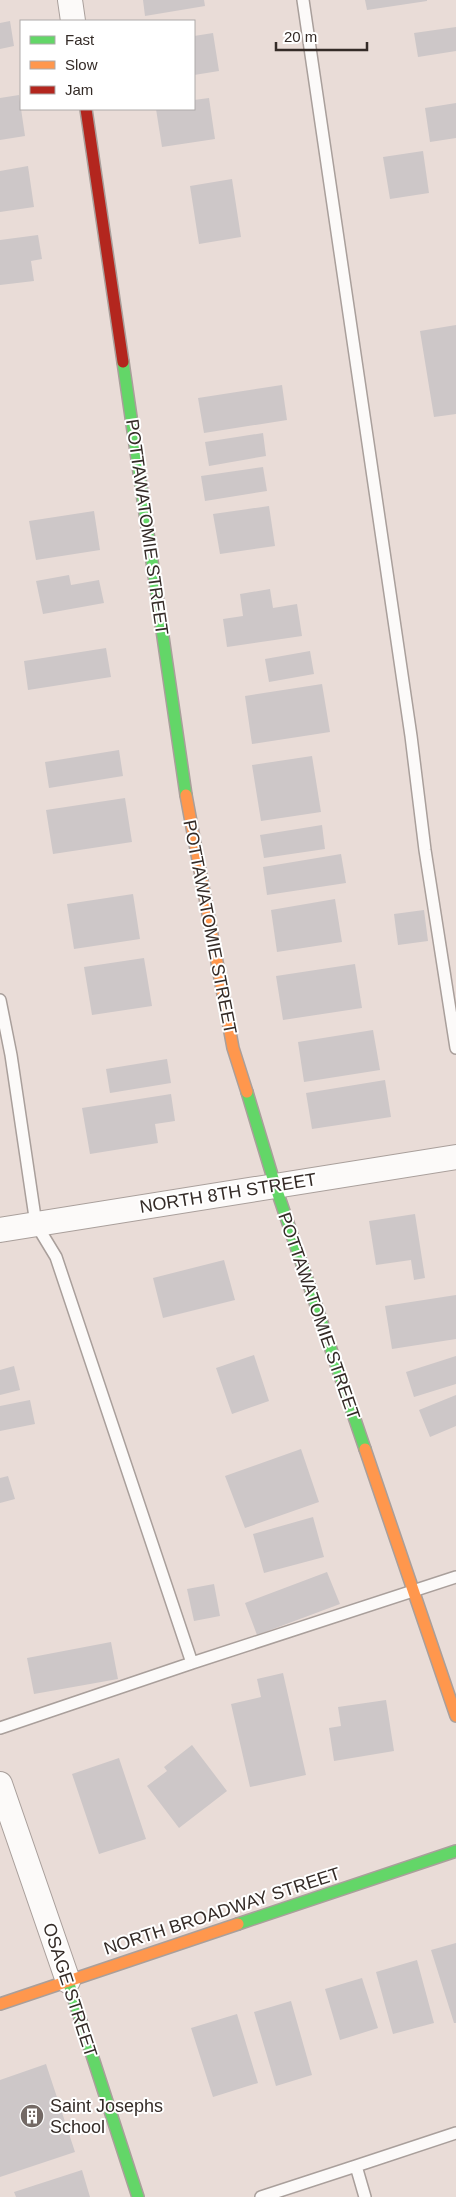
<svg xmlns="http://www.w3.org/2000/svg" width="456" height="2197" font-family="Arial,sans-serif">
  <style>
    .building { fill: #cdc7c8 }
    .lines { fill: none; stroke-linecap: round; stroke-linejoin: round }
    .lane-casing { stroke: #a99f9b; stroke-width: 14 }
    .street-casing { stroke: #a99f9b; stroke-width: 26 }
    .fast-casing { stroke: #a99f9b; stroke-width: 14 }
    .slow-casing { stroke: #a99f9b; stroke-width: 14 }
    .jam-casing { stroke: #a99f9b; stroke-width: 14 }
    .lane { stroke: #fcfaf9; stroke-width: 11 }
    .street { stroke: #fcfaf9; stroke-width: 24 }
    .fast { stroke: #63d668; stroke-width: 11 }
    .slow { stroke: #ff974d; stroke-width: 11 }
    .jam { stroke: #b3261e; stroke-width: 11 }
    .labels { text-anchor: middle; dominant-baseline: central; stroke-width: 4; stroke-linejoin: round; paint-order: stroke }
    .street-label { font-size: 18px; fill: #342b27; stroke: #fff }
    .poi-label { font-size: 18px; fill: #342b27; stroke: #fff; text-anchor: start }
  </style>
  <rect width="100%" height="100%" fill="#e9dcd7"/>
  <path class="building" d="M143,0H204L205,6L145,16Z
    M365,0H427V1L367,10Z
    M10,21L14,46L0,49V23Z
    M456,27V51L418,57L414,33Z
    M213,33L219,71L194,75V36Z
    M19,95L25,136L0,140V98Z
    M209,98L215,139L162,147L156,109H194V100Z
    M456,103V138L430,142L425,108Z
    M423,151L429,193L390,199L383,157Z
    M28,166L34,207L0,212V171Z
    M232,179L241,237L199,244L190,186Z
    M38,235L42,259L31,261L34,281L0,285V240Z
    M456,325V414L434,417L420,331Z
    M282,385L287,420L204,433L198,398Z
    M263,433L266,456L209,466L205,442Z
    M263,467L267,491L205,501L201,476Z
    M269,506L275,546L220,554L213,514Z
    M94,511L100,550L36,560L29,521Z
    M69,575L71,585L99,580L104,603L43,614L36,581Z
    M270,589L273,608L297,604L302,636L227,647L223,619L243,616L240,594Z
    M106,648L111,677L28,690L24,661Z
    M310,651L314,674L269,682L265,659Z
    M322,684L330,732L252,744L245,696Z
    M119,750L123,776L49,788L45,762Z
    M312,756L321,812L261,821L252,765Z
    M125,798L132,842L53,854L46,810Z
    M322,825L325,849L264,858L260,835Z
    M341,854L346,883L267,895L263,867Z
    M133,894L140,939L74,949L67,904Z
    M335,899L342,942L277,952L271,910Z
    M424,910L428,941L398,945L394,914Z
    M144,958L152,1006L92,1015L84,967Z
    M355,964L362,1008L283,1020L276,976Z
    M373,1030L380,1070L304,1082L298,1042Z
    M167,1059L171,1083L110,1093L106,1069Z
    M385,1080L391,1117L312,1129L306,1093Z
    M171,1094L175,1121L155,1124L158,1143L90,1154L82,1108Z
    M415,1214L425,1278L414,1280L411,1260L376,1265L369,1221Z
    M224,1260L235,1300L163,1318L153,1278Z
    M456,1295V1339L392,1349L385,1306Z
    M254,1355L269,1401L232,1414L216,1368Z
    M456,1356V1384L414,1397L406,1372Z
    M14,1366L20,1390L0,1395V1370Z
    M456,1395V1426L430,1437L419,1410Z
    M30,1400L35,1424L0,1431V1406Z
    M301,1449L319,1502L245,1528L225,1476Z
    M8,1476L15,1499L0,1503V1478Z
    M313,1517L324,1557L264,1573L253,1534Z
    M327,1572L340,1604L257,1635L245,1603Z
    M214,1584L220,1616L194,1621L187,1589Z
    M111,1642L118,1679L34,1694L27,1658Z
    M283,1673L306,1775L250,1787L231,1704L261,1697L257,1679Z
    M386,1700L394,1751L334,1761L329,1728L341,1726L338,1707Z
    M192,1745L227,1791L179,1828L147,1786L167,1771L164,1767Z
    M119,1758L146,1839L99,1854L72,1774Z
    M456,1943V2023H454L431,1950Z
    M417,1960L434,2023L393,2034L376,1972Z
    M362,1978L378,2028L340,2040L325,1989Z
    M291,2001L312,2075L276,2086L254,2012Z
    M237,2014L258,2083L213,2097L191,2028Z
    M46,2064L75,2152L0,2177V2080Z
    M82,2170L90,2197H16L14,2192Z"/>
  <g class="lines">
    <g class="lane-casing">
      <path id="lane" d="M303,0L411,736L425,850L456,1048
        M0,1000L11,1055L36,1224L56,1257L192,1663L456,1577
        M0,1728L192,1663
        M356,2166L456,2133
        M261,2197L356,2166L365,2197"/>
    </g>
    <g class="street-casing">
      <path id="street" d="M70,0L73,21
        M0,1230L456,1157
        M0,1784L68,1981"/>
    </g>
    <g class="fast-casing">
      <path id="fast" d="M123,362L186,795
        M247,1092L275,1185L365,1449
        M238,1924L456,1851
        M68,1981L138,2197"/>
    </g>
    <g class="slow-casing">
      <path id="slow" d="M186,795L233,1048L247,1092
        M365,1449L456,1716
        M0,2004L238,1924"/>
    </g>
    <g class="jam-casing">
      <path id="jam" d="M86,109L123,362"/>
    </g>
    <use href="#lane" class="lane"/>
    <use href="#street" class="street"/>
    <use href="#fast" class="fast"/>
    <use href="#slow" class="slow"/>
    <use href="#jam" class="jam"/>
  </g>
  <defs>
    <g id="building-disc" transform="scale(1.25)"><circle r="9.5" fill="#736965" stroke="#fff"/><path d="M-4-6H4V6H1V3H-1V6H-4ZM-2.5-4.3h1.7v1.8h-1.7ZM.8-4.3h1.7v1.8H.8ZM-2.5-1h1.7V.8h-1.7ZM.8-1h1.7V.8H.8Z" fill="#fff"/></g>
  </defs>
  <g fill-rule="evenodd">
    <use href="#building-disc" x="32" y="2116"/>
  </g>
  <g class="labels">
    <g class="street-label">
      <text transform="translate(147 527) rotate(82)">POTTAWATOMIE STREET</text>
      <text transform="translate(210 927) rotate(79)">POTTAWATOMIE STREET</text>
      <text transform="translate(228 1193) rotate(-9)">NORTH 8TH STREET</text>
      <text transform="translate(319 1316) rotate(71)">POTTAWATOMIE STREET</text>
      <text transform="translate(222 1911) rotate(-18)">NORTH BROADWAY STREET</text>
      <text transform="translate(70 1990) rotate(72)">OSAGE STREET</text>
    </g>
    <g class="poi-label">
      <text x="50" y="2106">Saint Josephs<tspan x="50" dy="21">School</tspan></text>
    </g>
  </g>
  <rect x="20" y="20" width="175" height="90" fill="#ffffff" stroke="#aeaaa9"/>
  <rect x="30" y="36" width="25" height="8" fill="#63d668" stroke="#aeaaa9"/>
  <text x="65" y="45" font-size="15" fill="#342b27">Fast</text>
  <rect x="30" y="61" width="25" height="8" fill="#ff974d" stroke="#aeaaa9"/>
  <text x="65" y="70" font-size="15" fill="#342b27">Slow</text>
  <rect x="30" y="86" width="25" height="8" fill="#b3261e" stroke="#aeaaa9"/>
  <text x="65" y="95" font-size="15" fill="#342b27">Jam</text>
  <path d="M276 42v8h91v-8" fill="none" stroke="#342b27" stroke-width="2.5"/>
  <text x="284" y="42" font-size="15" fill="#342b27" stroke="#ffffff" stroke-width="4" paint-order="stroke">20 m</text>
</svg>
